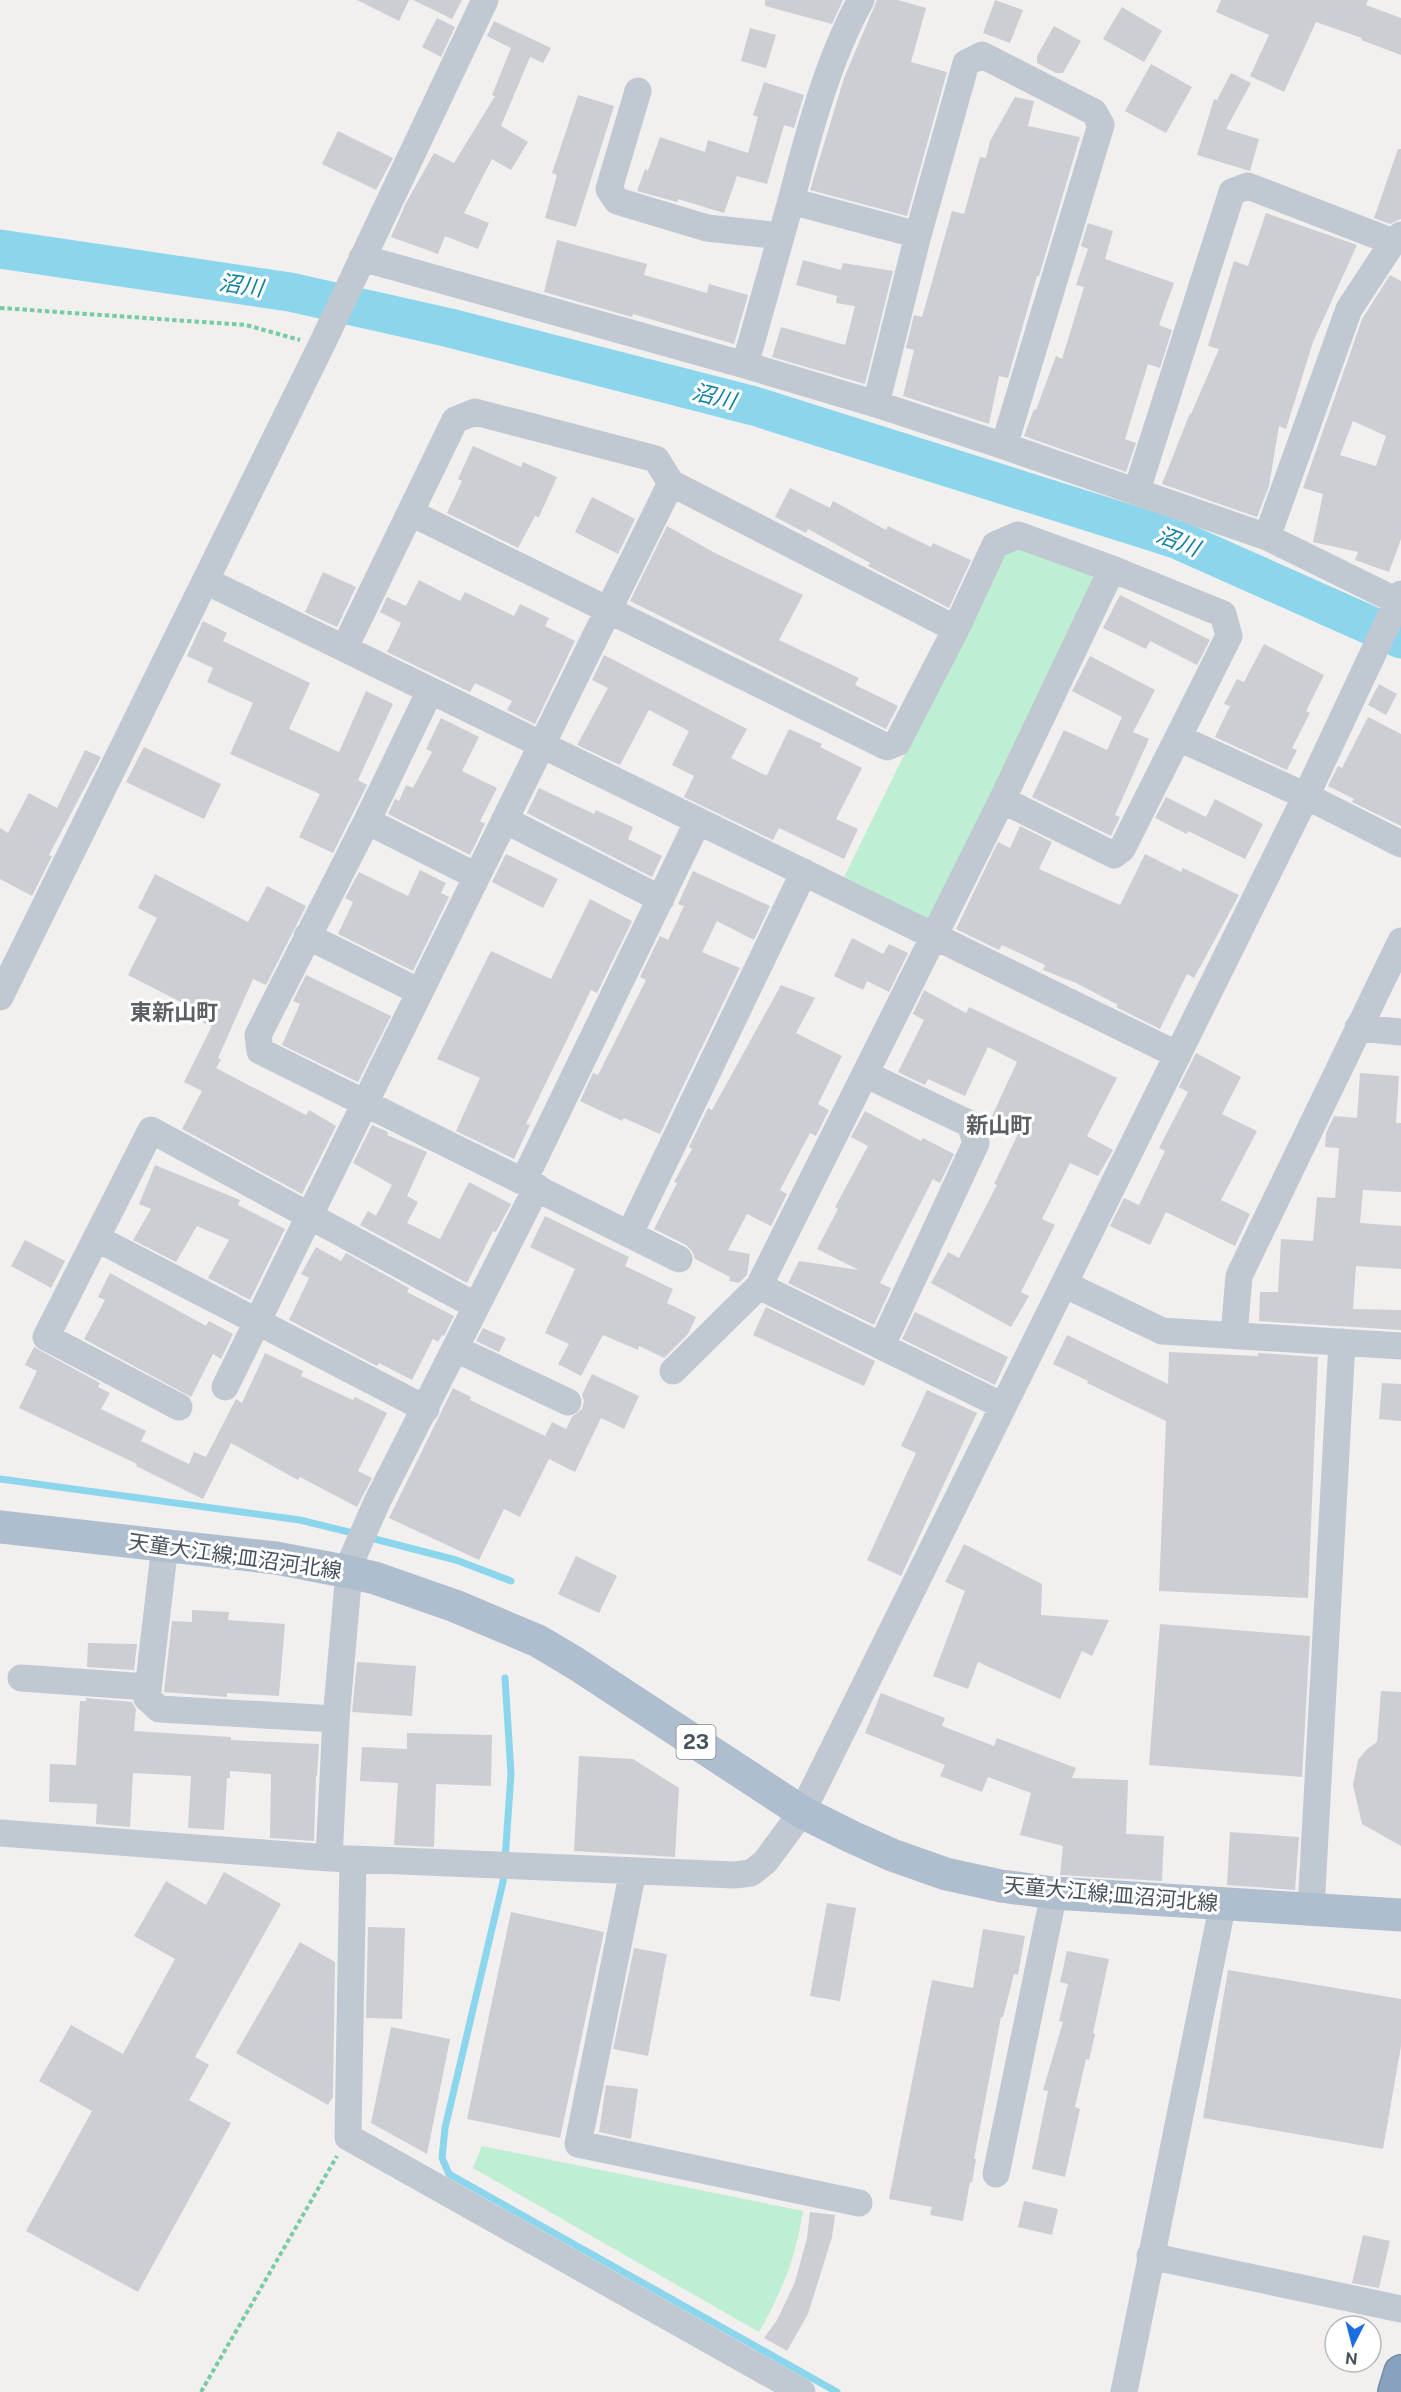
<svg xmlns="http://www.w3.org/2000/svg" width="1401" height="2392" font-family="'Public Sans','Noto Sans JP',sans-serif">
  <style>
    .green { fill: #beefd2 }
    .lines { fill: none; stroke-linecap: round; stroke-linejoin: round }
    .stream { stroke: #8bd6ec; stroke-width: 7 }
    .river { stroke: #8bd6ec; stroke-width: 39 }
    .building { fill: #ccced4; fill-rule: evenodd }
    .highway-casing { stroke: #728ca9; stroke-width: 36 }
    .path { stroke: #76cda3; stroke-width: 4; stroke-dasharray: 4.5 3; stroke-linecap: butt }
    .minor { stroke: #c0c9d1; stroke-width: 27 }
    .major { stroke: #afbece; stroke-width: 33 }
    .highway { stroke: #87a1be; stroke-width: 33 }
    .labels { text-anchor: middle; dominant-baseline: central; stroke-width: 6; stroke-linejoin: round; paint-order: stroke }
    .shield { fill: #fff; stroke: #7e868e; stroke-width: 1.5 }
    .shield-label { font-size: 20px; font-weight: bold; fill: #47525d }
    .street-label { font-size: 21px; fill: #47525d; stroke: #fff }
    .water-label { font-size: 22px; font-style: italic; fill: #0d80a2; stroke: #fff }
    .neighbourhood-label { font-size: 22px; font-weight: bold; fill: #5c5f64; stroke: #fff }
  </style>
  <rect width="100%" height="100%" fill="#f2efef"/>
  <path class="green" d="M1021,544L1098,576L931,920L844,877L1004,552Z
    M482,2146L803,2211C796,2257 782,2292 759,2332L473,2168Z"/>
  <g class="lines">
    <path class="stream" d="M0,1479L300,1520L357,1534
      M367,1537L456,1560L511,1581
      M505,1860L511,1774L505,1678
      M504,1871L503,1882L445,2128L442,2158L449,2174L837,2392"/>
    <path class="river" d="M0,249L290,292L450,328L754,406L1176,539L1401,639"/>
  </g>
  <path class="building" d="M357,0H409L399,21Z
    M413,0H462L452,19Z
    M765,0H843L832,24L765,6Z
    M877,0H898L926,8L911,62L947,72L907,216L810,190L844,78Z
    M995,0L1023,10L1010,43L983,33Z
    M1221,0H1368L1366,5L1401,18V55L1361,40L1362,38L1316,22L1284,92L1250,76L1269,35L1216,12Z
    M1122,7L1162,31L1144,62L1103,39Z
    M437,18L455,27L441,57L422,47Z
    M494,21L551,48L543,63L530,57L501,126L528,142L511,170L492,159L464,213L489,223L478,249L445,236L438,254L391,237L406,203L434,153L454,163L495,96L492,95L511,48L487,36Z
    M1054,26L1081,41L1063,73H1056L1037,63V56Z
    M750,28L776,35L766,68L741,61Z
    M1151,64L1192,87L1166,133L1125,111Z
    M1231,73L1251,83L1226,129L1259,139L1250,171L1197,155L1214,99L1217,100Z
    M764,82L804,95L794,128L784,125L767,184L737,176L724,213L678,199L677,202L637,191L645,169L648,171L660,137L705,152L708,140L748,153L758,117L753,115Z
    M578,95L614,106L576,227L545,218L557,175L552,173Z
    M1015,97L1034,101L1028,126L1080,137L1039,276H1037L1008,378L999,376L989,424L903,396L914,350L906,348L914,315L922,317L952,211L964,214L980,157L986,158L990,141Z
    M338,131L393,158L376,190L322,164Z
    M1398,149H1401V219L1390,224L1374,218Z
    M1266,213L1357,245L1313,342L1286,429L1279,426L1269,486L1257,517L1162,484L1190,413L1191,414L1219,349L1208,346L1234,261L1248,266Z
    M1088,223L1113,231L1105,259L1174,283L1159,325L1172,330L1160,368L1148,364L1125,439L1136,443L1126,472L1024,436L1034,409L1036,410L1056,356L1062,359L1084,287L1076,285L1088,249L1081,246Z
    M557,240L647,264L644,275L707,293L709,284L748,295L734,344L633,314L632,317L544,292Z
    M803,260L841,270L843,263L893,271L865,384L772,357L781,327L845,345L855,306L836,303L837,296L796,285Z
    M1390,275L1401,281V539L1389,572L1355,560L1358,552L1313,542L1323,494L1303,488L1362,319ZM1353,421L1386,436L1376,466L1340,455Z
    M473,446L521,467L523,462L557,477L539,517L535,516L518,548L447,513L462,481L458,479Z
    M790,488L830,508L833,501L886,530L888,526L931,547L933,543L971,560L949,608L868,566L870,563L808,529L806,533L775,517Z
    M592,497L635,519L618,554L575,532Z
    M667,526L715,553L803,595L779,640L859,678L855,685L898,706L886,729L630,601Z
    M323,572L356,587L337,627L305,612Z
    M419,580L460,601L465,592L514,616L520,604L549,618L545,626L575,641L535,724L507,710L512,701L475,683L470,692L387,652L401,623L380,612L387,597L406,606Z
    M1120,595L1210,640L1197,665L1150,641L1146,649L1103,628Z
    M203,621L227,633L223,641L310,683L289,729L339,752L366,691L393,704L358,780L367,785L333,853L299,837L320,794L230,754L253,703L207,682L213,668L187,656Z
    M1264,644L1324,675L1306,711L1310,713L1292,748L1297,750L1287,770L1215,737L1230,706L1224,704L1237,679L1244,682Z
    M604,655L747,729L731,758L765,775H767L789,729L822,744L820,747L862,768L836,819L858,829L844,859L779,828L773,840L684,797L694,776L672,765L689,731L649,710L620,765L577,745L608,688L592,680Z
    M1090,656L1155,690L1133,732L1149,739L1115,815L1120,817L1111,836L1032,797L1064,730L1107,750L1122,717L1072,691Z
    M1379,684L1397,694L1386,715L1368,705Z
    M1368,717L1401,734V826L1352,802L1354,799L1328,786L1338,766L1342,768Z
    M441,718L479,737L462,771L497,788L480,821L485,824L470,855L388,814L395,799L399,801L406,785L413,788L432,752L426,749Z
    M144,747L221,784L204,819L126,782Z
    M85,750L101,757L49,855L52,856L32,896L0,879V828L8,833L29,793L57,808Z
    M539,788L594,814L596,810L633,827L628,839L662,856L652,877L527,813Z
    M1166,797L1206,817L1215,799L1263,824L1245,859L1188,831L1187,834L1155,818Z
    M1020,826L1052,842L1039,869L1120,905L1145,854L1181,872L1183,868L1239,895L1194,978L1187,974L1160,1029L1116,1007L1118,1005L1076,983L1043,970L1045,965L1002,945L999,950L956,929L998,842L1010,848Z
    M506,854L558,879L543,908L492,882Z
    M420,870L446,883L441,893L449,897L413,971L338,934L353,902L345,898L359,872L408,896Z
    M693,871L770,906L754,940L717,921L702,952L740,968L660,1134L624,1118L622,1121L580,1101L593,1073L598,1075L646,980L640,977L660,936L668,940L684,906L678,904Z
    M155,874L248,922L267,886L306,906L266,985L253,979L218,1058L221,1060L216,1068L306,1115L309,1110L336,1126L302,1194L182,1129L202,1091L184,1082L212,1026L202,1022L206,1015L128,975L157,918L138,908Z
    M590,899L632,921L597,993L591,990L526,1124L530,1125L514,1159L456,1131L480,1078L437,1059L491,951L551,979Z
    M852,938L883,954L889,944L908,953L889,992L867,981L863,990L834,976Z
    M306,975L391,1016L358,1082L282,1045L300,1004L293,1001Z
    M781,985L815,998L796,1033L842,1056L818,1104L829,1110L816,1136L810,1133L780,1190L787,1194L771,1226L747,1214L728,1250L750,1254L747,1275L739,1283L729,1281L730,1277L695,1259L692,1251L686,1245L654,1229L677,1183L674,1182L692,1149L689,1147L708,1108L712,1110Z
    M924,990L966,1013L969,1007L1117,1078L1087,1136L1113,1150L1098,1176L1070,1163L1042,1219L1055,1225L1021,1292L1029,1296L1011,1327L931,1283L948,1252L959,1258L997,1185L994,1184L1020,1130L992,1116L1017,1062L988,1047L965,1096L928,1079L925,1085L898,1072L924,1020L913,1014Z
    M1196,1053L1241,1077L1222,1114L1257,1131L1221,1200L1250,1214L1235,1246L1166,1212L1150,1245L1110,1226L1124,1198L1139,1205L1165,1151L1159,1148L1188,1092L1179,1087Z
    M1360,1073L1399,1076L1396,1123H1401V1192L1363,1190L1360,1223L1401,1226V1269L1356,1266L1353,1309L1401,1310V1330L1259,1321L1260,1292H1278L1281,1239L1313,1241L1317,1197L1335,1198L1339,1148L1325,1147L1326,1133L1334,1116L1357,1118Z
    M865,1111L921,1141L923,1138L954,1154L940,1183L933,1179L880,1283L891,1288L874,1325L788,1283L799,1261L859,1270L817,1249L838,1209L835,1207L868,1146L851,1137Z
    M372,1125L388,1132L387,1135L427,1152L407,1196L418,1202L407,1223L440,1239L469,1182L511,1204L496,1232L493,1231L467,1283L360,1225L368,1211L376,1216L392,1185L353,1163Z
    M155,1165L240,1200L238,1205L285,1229L250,1300L208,1278L229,1240L197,1226L176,1262L133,1240L151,1209L139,1204Z
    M545,1216L629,1257L625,1266L673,1289L667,1303L696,1317L688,1334L664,1358L639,1346L638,1350L603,1335L581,1376L558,1364L569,1344L545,1333L575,1269L530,1247Z
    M25,1240L65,1261L51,1288L11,1266Z
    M316,1247L341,1261L346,1253L409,1288L407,1292L454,1316L444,1336L442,1335L438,1342L433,1339L412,1380L379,1363L377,1366L289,1320L309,1278L301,1274Z
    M110,1273L206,1326L209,1321L233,1334L221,1359L213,1354L191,1397L84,1339L105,1300L98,1297Z
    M766,1307L875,1361L864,1386L753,1335Z
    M915,1312L1008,1357L995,1385L902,1339Z
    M483,1328L506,1338L499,1352L476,1341Z
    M1067,1335L1168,1384L1169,1352L1258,1356V1353L1318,1357L1308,1598L1159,1591L1166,1421L1087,1383L1088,1381L1053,1364Z
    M34,1347L100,1383L98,1387L110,1393L101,1409L146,1431L141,1441L189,1464L194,1452L206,1457L236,1399L242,1403L265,1353L303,1371L301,1376L353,1400L355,1397L387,1413L358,1471L372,1478L357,1507L300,1477L298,1480L231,1443L203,1499L136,1466L137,1464L19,1408L37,1371L25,1365Z
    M592,1374L639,1396L624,1429L601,1418L575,1472L549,1459L520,1517L504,1509L479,1560L389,1518L453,1388L471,1397L470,1400L545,1436L552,1422L566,1429L572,1417L582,1409L584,1401L582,1395Z
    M1382,1383L1401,1384V1421L1379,1419Z
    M927,1390L977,1413L901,1576L867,1560L916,1453L901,1446Z
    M964,1544L1042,1584L1041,1615L1109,1620L1092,1656L1082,1651L1060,1699L978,1662L968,1689L933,1676L965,1591L945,1582Z
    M576,1556L617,1576L599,1613L558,1594Z
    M192,1610L229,1612L228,1620L285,1624L279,1696L227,1693V1697L164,1692L172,1621L192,1622Z
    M1160,1624L1310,1636L1302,1777L1149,1765Z
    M88,1643L137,1644L134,1670L87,1667Z
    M357,1662L416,1666L412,1716L352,1712Z
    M1381,1691L1401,1692V1846L1362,1824L1353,1785L1358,1760L1367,1749L1377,1742Z
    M881,1693L945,1718L942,1726L994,1746L997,1738L1076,1768L1072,1778L1128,1780L1126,1834L1164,1836L1162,1881L1060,1875L1063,1846L1020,1835L1031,1793L988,1777L982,1792L940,1776L945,1765L865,1733Z
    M86,1698L132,1702L136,1709L134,1731L231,1737V1740L319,1744L317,1776H316L314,1841L270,1838L271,1774L230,1771V1778H227L224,1830L188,1828L191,1776L133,1773L130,1827L96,1824L97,1804L49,1802L50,1764L76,1765L80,1701H86Z
    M407,1733L492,1735L491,1786L436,1784L434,1847L394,1845L398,1783L360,1781L362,1747L407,1749Z
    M579,1756L633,1759L679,1788L675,1857L574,1851Z
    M1230,1832L1299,1837L1295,1890L1227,1885Z
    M224,1872L281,1904L195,2057L209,2065L189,2100L231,2123L138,2292L26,2231L92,2111L39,2081L71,2025L123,2054L175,1959L134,1936L166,1881L206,1905Z
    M827,1903L856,1908L840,2001L810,1996Z
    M511,1912L604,1932L560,2138L467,2119Z
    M368,1927L405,1928L402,2019L366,2018Z
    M983,1929L1025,1936L1018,1975L1014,1974L1003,2017H1001L974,2159H976L972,2183L970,2182L963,2221L930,2215L932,2207L889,2199L932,1980L973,1988Z
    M300,1942L335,1962L333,2097L328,2105L236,2053Z
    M634,1948L667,1954L648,2056L613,2049Z
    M1067,1951L1109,1959L1093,2033L1095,2034L1089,2060L1086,2059L1075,2107L1080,2109L1065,2177L1032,2169L1048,2091L1043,2090L1063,2022L1059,2021L1068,1984L1060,1982Z
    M1228,1970L1401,1999V2046L1383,2149L1203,2118Z
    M391,2027L450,2039L427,2154L371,2123Z
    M606,2085L638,2089L631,2139L599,2132Z
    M1024,2201L1058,2209L1052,2235L1018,2227Z
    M810,2212L835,2215L832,2237L808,2314L787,2351L764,2338L777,2320L795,2282L807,2238Z
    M1363,2235L1390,2241L1379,2288L1352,2283Z"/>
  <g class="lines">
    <g class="highway-casing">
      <path id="highway" d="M1395,2392L1401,2372"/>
    </g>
    <path class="path" d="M0,308L246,325L300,340
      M201,2392L337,2156"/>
    <path class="minor" d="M638,91L609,189L617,201L707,228L781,236
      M791,201C808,135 828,59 861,0
      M362,258L745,365L876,404L1004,446L1267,537L1401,603
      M745,365L791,201L918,235
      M876,404L918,235L966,63L982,55L1094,112L1101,125L1004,446
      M1137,490L1232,192L1248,186L1393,242
      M411,513L887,747L897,743L956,629L995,545L1018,535L1112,569L1223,614L1229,636L1122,849L1114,855L1002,800
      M1267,537L1349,309L1393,242L1401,235
      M206,581L1178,1055
      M345,647L455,420L475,412L656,459L671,483L956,629
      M430,691L367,821L258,1035L260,1051L679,1259
      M1179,738L1306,796L1401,844
      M505,820L661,899
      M367,821L476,876
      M307,936L418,991
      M0,997L321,346L485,0
      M1358,1028L1401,1032
      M865,1074L970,1124L976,1143L882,1345
      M524,1180L698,821
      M630,1233L804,872
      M96,1238L426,1409
      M1064,1284L1162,1331L1401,1346
      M759,1286L1003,1406
      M1234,1335L1239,1276L1401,941
      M456,1349L568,1402
      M673,1371L759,1286L1002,800L1112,569
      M225,1387L671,483
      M179,1407L46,1337L151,1130L476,1306
      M165,1545L147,1698L159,1709L336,1719
      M21,1678L148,1687
      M0,1833L329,1858L734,1875L751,1873L765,1862L802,1812L1306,796L1401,594
      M329,1858L336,1719L349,1572L352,1559L377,1502L537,1187
      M353,1859L348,2137L802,2392
      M633,1871L578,2144L859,2203
      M1311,1909L1342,1342
      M996,2174L1054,1893
      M1150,2256L1401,2309
      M1124,2392L1223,1903"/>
    <path class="major" d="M0,1527L276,1558L349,1572L375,1578L455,1606L538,1641L575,1663L802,1812L852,1837L892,1855L946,1874L1001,1886L1054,1893L1401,1915"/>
    <use href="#highway" class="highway"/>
  </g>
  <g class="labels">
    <rect class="shield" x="676.5" y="1725" width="39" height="34" rx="4.5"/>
    <g class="shield-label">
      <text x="696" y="1742">23</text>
    </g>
    <g class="street-label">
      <text transform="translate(235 1556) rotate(8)">天童大江線;皿沼河北線</text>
      <text transform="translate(1111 1894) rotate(5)">天童大江線;皿沼河北線</text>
    </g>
    <g class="water-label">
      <text transform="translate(241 285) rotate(8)">沼川</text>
      <text transform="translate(714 396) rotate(14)">沼川</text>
      <text transform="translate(1178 541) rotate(21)">沼川</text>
    </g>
    <g class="neighbourhood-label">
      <text x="174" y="1012">東新山町</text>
      <text x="999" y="1125">新山町</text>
    </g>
  </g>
  <g transform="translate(1353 2344) rotate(186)"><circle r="28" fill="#ffffff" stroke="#b5babe" stroke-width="1.5"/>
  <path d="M0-4.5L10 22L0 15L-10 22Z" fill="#1a6ee1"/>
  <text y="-9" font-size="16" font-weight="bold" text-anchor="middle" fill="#47525d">N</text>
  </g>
</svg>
